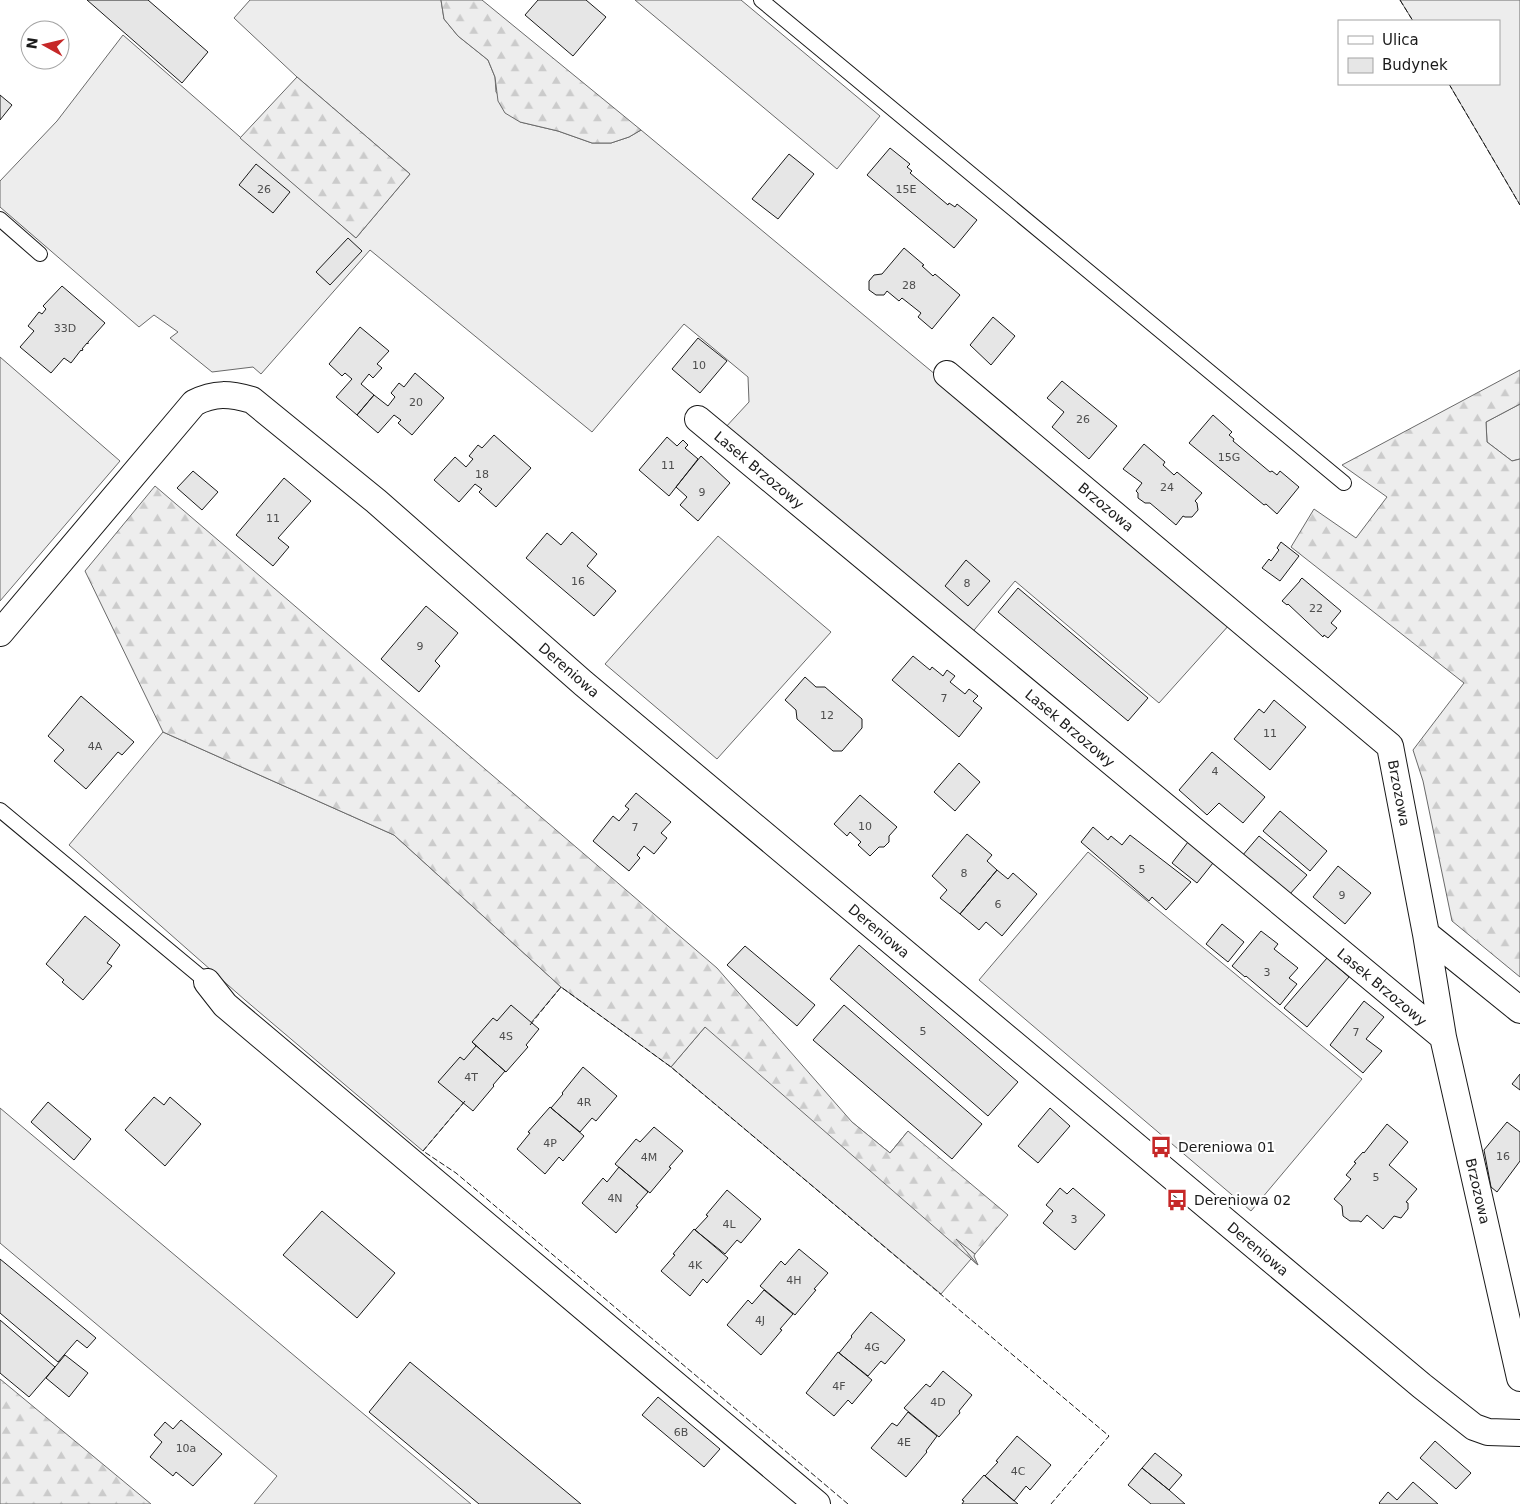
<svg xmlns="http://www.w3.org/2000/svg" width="1520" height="1504" font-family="'DejaVu Sans',sans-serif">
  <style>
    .built { fill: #ededed; stroke: #6a6a6a }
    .forest { fill: url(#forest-firs); stroke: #6a6a6a }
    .building { fill: #e6e6e6; stroke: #1a1a1a }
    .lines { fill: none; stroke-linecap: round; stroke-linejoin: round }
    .lane-casing { stroke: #1a1a1a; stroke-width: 16 }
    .street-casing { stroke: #1a1a1a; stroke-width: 28 }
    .lane { stroke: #fff; stroke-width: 14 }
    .street { stroke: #fff; stroke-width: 26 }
    .fence { stroke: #1a1a1a; stroke-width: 1; stroke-dasharray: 6 2.5; stroke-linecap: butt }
    .labels { text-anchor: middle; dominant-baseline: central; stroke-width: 4; stroke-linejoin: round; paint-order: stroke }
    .number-label { font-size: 11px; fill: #4d4d4d }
    .street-label { font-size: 14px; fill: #1a1a1a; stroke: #fff }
    .poi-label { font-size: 14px; fill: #1a1a1a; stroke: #fff; text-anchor: start }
  </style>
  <defs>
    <pattern id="forest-firs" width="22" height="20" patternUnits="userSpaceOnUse" patternTransform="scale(1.25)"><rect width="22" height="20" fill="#ededed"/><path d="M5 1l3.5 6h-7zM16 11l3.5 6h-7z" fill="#cbcbcb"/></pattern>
  </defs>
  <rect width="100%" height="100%" fill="#fff"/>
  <path class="built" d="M250,0H441L444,19L458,36L488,60L495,77L496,92L520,122L558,131L592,143H611L629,137L641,130L942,380L1230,624L1159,703L1015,581L970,635L724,429L749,402L748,377L684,324L592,432L370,250L261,374L253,367L212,372L170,338L178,332L154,315L139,327L0,207V181L57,121L123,35L356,238L410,174L297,77L234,18Z
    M635,0H741L880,116L837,169Z
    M1400,0H1520V205L1449,84H1499V21H1413Z
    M0,357L120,461L0,601Z
    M1520,404V459L1512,461L1487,442L1486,422Z
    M718,536L831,632L717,759L605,664Z
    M163,732L394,835L561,987L423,1151L245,1000L69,845Z
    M1088,852L1362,1079L1251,1211L979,980Z
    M705,1027L832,1106L890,1153L908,1131L971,1251L975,1254L974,1256L978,1265L971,1259L941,1294L671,1067Z
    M0,1108L341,1395L471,1504H254L277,1476L0,1243Z"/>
  <path class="forest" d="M441,0H482L641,130L629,137L611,143H592L558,131L520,122L505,113L498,101L495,77L488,60L458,36L444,19Z
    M297,77L410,174L356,238L240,138Z
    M1520,370V404L1486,422L1487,442L1512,461L1520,459V977L1452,921L1423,781L1413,750L1464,683L1291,547L1314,509L1356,538L1387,497L1342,465Z
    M155,486L717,968L852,1122L890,1153L908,1131L1008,1215L975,1254L956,1239L978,1265L705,1027L671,1067L561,987L394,835L163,732L85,571Z
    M0,1379L151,1504H0Z"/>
  <path class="building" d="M87,0H148L208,52L182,83Z
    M538,0H586L606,17L573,56L525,15Z
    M0,95L12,105L0,120Z
    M890,148L910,164L907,167L912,171L910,173L948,205L949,203L955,207L957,204L977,220L954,248L867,175Z
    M789,154L814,174L778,219L752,199Z
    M256,164L290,192L273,213L239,185Z
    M348,238L362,251L330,285L316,272Z
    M904,248L924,265L922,266L933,276L935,274L960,295L932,329L918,317L921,313L902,298L899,301L887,291L884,295H876L869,290V281L874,275L882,274Z
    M62,286L105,323L88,342V344L87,343L82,349H83L82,351L81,350L71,363L64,358L51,373L20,347L34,331L28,326L39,312L42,314L46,309L43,306Z
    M993,317L1015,336L991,365L970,345Z
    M360,327L389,351L377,364L382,368L373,378L369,374L361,384L374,395L357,415L336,397L352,379L345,373L342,376L329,364Z
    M698,338L727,361L700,393L672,369Z
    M415,373L444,398L412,435L398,423L401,420L394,415L378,433L357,415L374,395L388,406L395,397L391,393L399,383L404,387Z
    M1062,381L1117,426L1089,459L1052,427L1064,412L1047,398Z
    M1213,415L1232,432L1229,435L1234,439L1233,441L1270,472L1272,471L1277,475L1280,471L1299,487L1277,514L1266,504L1264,505L1189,443Z
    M494,435L531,468L496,507L479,492L482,489L475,484L459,502L434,480L455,457L466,467L473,459L469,456L478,445L482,448Z
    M667,437L677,446L683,440L688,445L685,448L698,459L669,496L639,470Z
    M1144,444L1165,462L1163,465L1174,475L1177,472L1202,493L1195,501L1197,503L1198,510L1192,517H1185L1183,516L1176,525L1150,503H1145L1138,498V493L1136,491L1142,483L1123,469Z
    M701,456L730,483L698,521L680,505L687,497L676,487Z
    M193,471L218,492L202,510L177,488Z
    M284,478L311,501L278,538L289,547L273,566L236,535Z
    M572,532L597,554L587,566L616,591L594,616L526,558L547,533L561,545Z
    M1281,542L1299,556L1280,581L1262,568L1269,559L1271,561L1279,550L1277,548Z
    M966,560L990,581L968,606L945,586Z
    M1302,578L1341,611L1331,623L1337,628L1328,638L1324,635L1323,637L1288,604L1287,605L1282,601L1300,581V580Z
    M1018,588L1148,698L1128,721L998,612Z
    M426,606L458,633L435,661L440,666L419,692L381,659Z
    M913,656L930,670L932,667L943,676L947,670L955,676L950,682L965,694L969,689L978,696L973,701L982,708L959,737L892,680Z
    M805,677L816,687H825L862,719V728L842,751H833L797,719L796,710L785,700Z
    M81,696L134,742L122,755L118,752L86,789L54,761L64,750L48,736Z
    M1274,700L1306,727L1270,770L1234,739L1259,709L1264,713Z
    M1212,752L1265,797L1243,823L1219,803L1207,815L1179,790Z
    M959,763L980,782L955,811L934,792Z
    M636,793L671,822L661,833L667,838L654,854L644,846L637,855L640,858L629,871L593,841L613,816L619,821L629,809L625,806Z
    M860,795L897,827L889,836V842L884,847H879L870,856L858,845L861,842L850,832L847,836L834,824Z
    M1280,811L1327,851L1310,871L1263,831Z
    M1093,827L1108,840L1111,836L1122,845L1130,835L1191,882L1166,910L1152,897L1149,901L1081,842Z
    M967,834L992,855L987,861L997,870L960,914L940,898L947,890L932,876Z
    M1259,836L1307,875L1289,895L1242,856Z
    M1188,842L1213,863L1197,883L1172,863Z
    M1338,866L1371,893L1345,924L1313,897Z
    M997,870L1008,879L1013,873L1037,894L1002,936L986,922L979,930L960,914Z
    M85,916L120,945L107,963L112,966L83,1000L62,982L64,980L46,964Z
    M1222,924L1244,942L1228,962L1206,944Z
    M1261,931L1278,944L1274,949L1298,968L1289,978L1297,984L1280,1005L1246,976L1245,977L1232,966Z
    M859,945L1018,1082L988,1116L830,979Z
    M745,946L815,1005L797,1026L727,965Z
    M1327,958L1349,977L1307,1027L1284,1008Z
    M1364,1001L1384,1017L1366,1039L1382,1051L1363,1073L1330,1045Z
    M511,1005L539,1029L526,1045L528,1047L506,1072L472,1042L493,1018L497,1021Z
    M844,1005L982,1124L952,1159L813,1040Z
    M472,1042L506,1072L505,1071L493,1085L494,1086L473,1111L438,1082L460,1057L464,1060L476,1046Z
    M583,1067L617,1096L596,1121L592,1118L580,1132L551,1108L563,1094L562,1093Z
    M1520,1074V1090L1512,1084Z
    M154,1097L164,1105L170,1097L201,1124L165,1166L125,1130Z
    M48,1102L91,1139L74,1160L31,1122Z
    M550,1107L584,1136L563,1161L559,1157L545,1174L517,1149L530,1133L528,1132Z
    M1050,1108L1070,1126L1038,1163L1018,1146Z
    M1507,1122L1520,1132V1161L1497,1192L1491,1187L1484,1150Z
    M1387,1124L1408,1142L1389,1165L1417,1189L1406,1202L1408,1203V1209L1401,1218L1394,1216L1383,1229L1367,1215L1361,1222L1359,1221H1350L1343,1216L1342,1206L1334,1199L1351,1179L1346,1175L1356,1163L1354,1162L1363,1152L1364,1153Z
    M654,1127L683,1151L669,1167L671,1168L650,1193L615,1164L636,1139L640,1142Z
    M619,1167L648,1192L636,1206L638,1207L616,1233L582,1203L603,1178L607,1182Z
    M1060,1188L1067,1194L1073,1188L1105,1215L1075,1250L1043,1223L1053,1211L1046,1205Z
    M727,1190L761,1219L741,1243L737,1240L725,1254L695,1230L708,1216L706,1215Z
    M322,1211L395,1273L357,1318L283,1255Z
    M694,1229L728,1258L707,1283L703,1279L690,1296L661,1271L675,1255L673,1254Z
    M799,1249L828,1273L814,1289L816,1290L795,1315L760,1286L781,1261L785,1265Z
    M0,1259L96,1338L87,1348L77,1340L58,1362L0,1313Z
    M764,1290L793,1314L780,1329L782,1330L761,1355L727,1325L748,1300L752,1304Z
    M871,1312L905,1340L885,1364L881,1361L868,1376L839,1353L852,1337L851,1336Z
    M0,1320L55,1367L29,1397L0,1373Z
    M838,1352L872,1380L852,1404L848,1400L834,1416L806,1393Z
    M65,1355L88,1373L69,1397L46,1378Z
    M410,1362L581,1504H479L369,1412Z
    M943,1371L972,1395L959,1411L960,1413L939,1437L904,1408L926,1384L930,1387Z
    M658,1397L720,1449L704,1467L642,1415Z
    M908,1412L937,1436L926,1451L927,1452L906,1477L871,1448L892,1423L897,1426Z
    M181,1420L222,1454L193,1486L176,1472L173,1476L150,1457L162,1442L154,1435L165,1422L173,1429Z
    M1017,1436L1051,1465L1030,1490L1026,1486L1014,1501L985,1476L998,1462L996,1461Z
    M1435,1441L1471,1473L1456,1489L1420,1458Z
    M1155,1453L1182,1475L1169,1490L1142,1468Z
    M1142,1468L1169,1490L1185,1504H1151L1128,1485Z
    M984,1475L985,1476L1018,1504H962L964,1501L962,1500Z
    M1413,1482L1438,1504H1380L1379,1503L1388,1492L1397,1500Z"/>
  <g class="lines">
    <g class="lane-casing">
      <path id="lane" d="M761,0L1344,483
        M0,219L40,254
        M0,810L207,982"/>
    </g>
    <g class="street-casing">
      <path id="street" d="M947,374L1390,746L1426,934L1443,1037L1520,1378
        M698,419L1443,1037
        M0,633L194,403C215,392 230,394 252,400L376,501L583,683L1422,1386L1474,1427L1488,1432L1520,1433
        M1426,934L1520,1010
        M207,982L225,1005L817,1504"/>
    </g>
    <use href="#lane" class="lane"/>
    <use href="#street" class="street"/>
    <path class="fence" d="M1400,0L1413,21
      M1449,84L1520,205
      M530,1025L561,987L671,1067L1109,1436L1051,1504
      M465,1101L423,1151L456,1173L848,1504"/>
  </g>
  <defs>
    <g id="bus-bare" transform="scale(1.725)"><path d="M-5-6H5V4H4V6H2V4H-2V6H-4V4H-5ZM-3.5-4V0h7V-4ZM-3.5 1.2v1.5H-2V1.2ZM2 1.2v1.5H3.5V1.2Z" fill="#c62828" stroke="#fff" stroke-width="2.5" paint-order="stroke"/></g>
  </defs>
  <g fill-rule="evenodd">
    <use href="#bus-bare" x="1161" y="1147"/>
    <use href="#bus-bare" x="1177" y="1200"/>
  </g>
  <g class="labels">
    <g class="number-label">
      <text x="264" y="189">26</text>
      <text x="906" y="189">15E</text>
      <text x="909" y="285">28</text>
      <text x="65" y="328">33D</text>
      <text x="699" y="365">10</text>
      <text x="416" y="402">20</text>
      <text x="1083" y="419">26</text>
      <text x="1229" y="457">15G</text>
      <text x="668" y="465">11</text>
      <text x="482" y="474">18</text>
      <text x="1167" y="487">24</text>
      <text x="702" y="492">9</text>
      <text x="273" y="518">11</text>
      <text x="578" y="581">16</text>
      <text x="967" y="583">8</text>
      <text x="1316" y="608">22</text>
      <text x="420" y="646">9</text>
      <text x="944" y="698">7</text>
      <text x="827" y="715">12</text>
      <text x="1270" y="733">11</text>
      <text x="95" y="746">4A</text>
      <text x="1215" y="771">4</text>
      <text x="865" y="826">10</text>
      <text x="635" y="827">7</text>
      <text x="1142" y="869">5</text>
      <text x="964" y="873">8</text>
      <text x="1342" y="895">9</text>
      <text x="998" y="904">6</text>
      <text x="1267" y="972">3</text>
      <text x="923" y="1031">5</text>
      <text x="1356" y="1032">7</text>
      <text x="506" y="1036">4S</text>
      <text x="471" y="1077">4T</text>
      <text x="584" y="1102">4R</text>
      <text x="550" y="1143">4P</text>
      <text x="1503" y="1156">16</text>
      <text x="649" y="1157">4M</text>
      <text x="1376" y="1177">5</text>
      <text x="615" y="1198">4N</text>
      <text x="1074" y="1219">3</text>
      <text x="729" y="1224">4L</text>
      <text x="695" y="1265">4K</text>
      <text x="794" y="1280">4H</text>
      <text x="760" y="1320">4J</text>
      <text x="872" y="1347">4G</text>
      <text x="839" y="1386">4F</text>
      <text x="938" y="1402">4D</text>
      <text x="681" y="1432">6B</text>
      <text x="904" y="1442">4E</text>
      <text x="186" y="1448">10a</text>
      <text x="1018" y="1471">4C</text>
    </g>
    <g class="street-label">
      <text transform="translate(759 470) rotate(40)">Lasek Brzozowy</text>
      <text transform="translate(1106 507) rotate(40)">Brzozowa</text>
      <text transform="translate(569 670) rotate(41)">Dereniowa</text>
      <text transform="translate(1070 728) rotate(40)">Lasek Brzozowy</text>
      <text transform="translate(1399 793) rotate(79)">Brzozowa</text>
      <text transform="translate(879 931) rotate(40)">Dereniowa</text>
      <text transform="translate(1382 987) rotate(40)">Lasek Brzozowy</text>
      <text transform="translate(1478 1191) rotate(77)">Brzozowa</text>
      <text transform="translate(1258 1249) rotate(40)">Dereniowa</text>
    </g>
    <g class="poi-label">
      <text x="1178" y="1147">Dereniowa 01</text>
      <text x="1194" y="1200">Dereniowa 02</text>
    </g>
  </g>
  <rect x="1338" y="20" width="162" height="65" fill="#ffffff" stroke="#a3a3a3"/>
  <rect x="1348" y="36" width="25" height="8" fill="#ffffff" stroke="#a3a3a3"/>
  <text x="1382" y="45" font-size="15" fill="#1a1a1a">Ulica</text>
  <rect x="1348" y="58" width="25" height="15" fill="#e6e6e6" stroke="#a3a3a3"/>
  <text x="1382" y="70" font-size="15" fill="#1a1a1a">Budynek</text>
  <g transform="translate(45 45) rotate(278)"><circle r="24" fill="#ffffff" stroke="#a3a3a3"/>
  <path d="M0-4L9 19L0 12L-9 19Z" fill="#c62828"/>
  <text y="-8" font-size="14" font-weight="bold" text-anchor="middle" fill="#1a1a1a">N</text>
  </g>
</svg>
